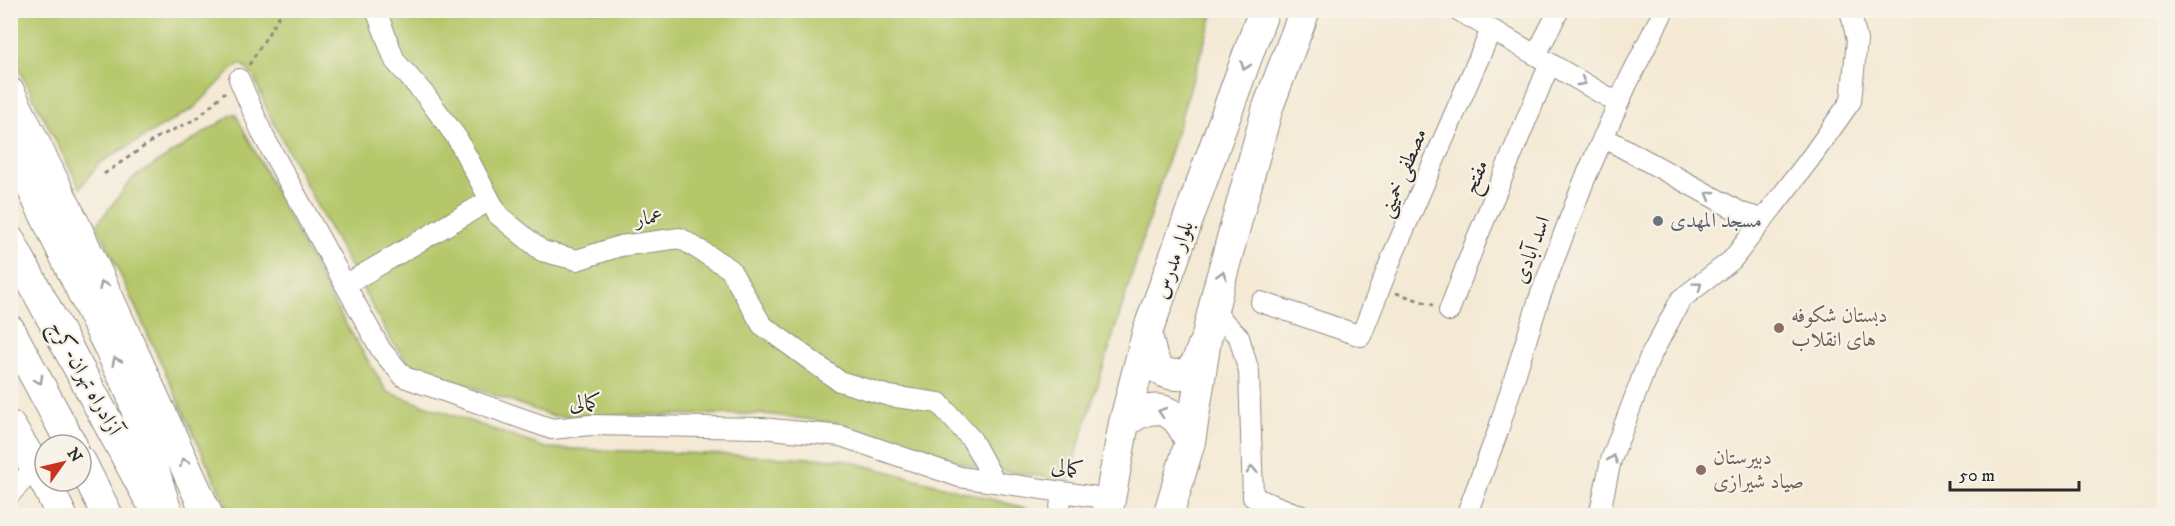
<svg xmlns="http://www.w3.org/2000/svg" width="2175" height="526" font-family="'IM FELL DW Pica',Amiri,serif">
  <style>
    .green { fill: #b5c76a; stroke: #70794a; stroke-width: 1.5 }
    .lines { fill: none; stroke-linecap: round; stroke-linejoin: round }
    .minor-casing { stroke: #908a80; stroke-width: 22 }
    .highway-casing { stroke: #908a80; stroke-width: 32 }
    .path { stroke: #908a80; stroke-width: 3; stroke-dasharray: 4.5 4.5; stroke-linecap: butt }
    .minor { stroke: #fff; stroke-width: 20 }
    .highway { stroke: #fff; stroke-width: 30 }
    .oneway { stroke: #a0a0a0 }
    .worship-dot { fill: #6b7280; stroke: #f7f3e8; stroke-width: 2 }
    .education-dot { fill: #8d6e63; stroke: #f7f3e8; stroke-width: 2 }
    .labels { text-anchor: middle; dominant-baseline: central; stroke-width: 4.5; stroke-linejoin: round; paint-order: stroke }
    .street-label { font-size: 21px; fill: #2b2b2b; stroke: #f7f3e8 }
    .worship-label { font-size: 21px; fill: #5b616d; stroke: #f7f3e8; text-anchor: start }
    .education-label { font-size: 21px; fill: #785e54; stroke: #f7f3e8; text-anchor: start }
  </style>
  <rect width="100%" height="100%" fill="#f7f3e8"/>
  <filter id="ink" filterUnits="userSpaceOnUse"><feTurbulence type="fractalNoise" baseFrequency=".0167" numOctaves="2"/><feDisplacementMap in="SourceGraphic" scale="12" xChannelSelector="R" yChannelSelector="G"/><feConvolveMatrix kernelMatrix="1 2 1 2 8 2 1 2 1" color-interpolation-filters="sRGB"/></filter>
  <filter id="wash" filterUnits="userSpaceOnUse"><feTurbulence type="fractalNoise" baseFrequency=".008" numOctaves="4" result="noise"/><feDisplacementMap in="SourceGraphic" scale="24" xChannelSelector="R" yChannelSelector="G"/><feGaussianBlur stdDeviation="1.35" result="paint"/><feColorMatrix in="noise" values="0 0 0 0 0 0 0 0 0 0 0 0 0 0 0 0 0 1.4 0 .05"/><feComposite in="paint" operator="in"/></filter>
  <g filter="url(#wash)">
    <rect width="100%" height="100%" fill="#f4e9d4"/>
    <path class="green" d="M11,10L1214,11L1068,480L974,467L836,423L765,414L552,416L409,364L391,340L318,208L268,112L254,77L242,64L234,68L194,108L99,163L80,188L11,54Z
      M235,113L333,303L387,392L546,448L841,459L1051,515H231L97,224L133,178Z"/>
  </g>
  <g filter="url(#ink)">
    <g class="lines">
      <g class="minor-casing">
        <path id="minor" d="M376,10L395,61L426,96L457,138L498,215L542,251L577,260L620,246L680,238L730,269L762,325L839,381L889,396L939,403L972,440L995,482
          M1458,10L1618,103
          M1536,55L1559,10
          M239,79L263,135L381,350L404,377L552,429L590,425L762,428L841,436L960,477L1110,499
          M1603,137L1742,213L1763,219
          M345,285L490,200
          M1261,302L1361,336L1393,255L1491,30
          M1213,311L1239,337L1249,372L1253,497L1302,516
          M1449,311L1477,238L1550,63
          M10,494L28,475
          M1059,516L1062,492
          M1466,516L1497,434L1539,299L1584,181L1627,84L1664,10
          M1599,516L1611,460L1649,359L1681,299L1732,260L1809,160L1851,101L1857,40L1850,10"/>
      </g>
      <g class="highway-casing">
        <path id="highway" d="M10,93L76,227L208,516
          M10,143L131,393L168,516
          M10,241L148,497
          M10,330L72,445
          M1147,335C1150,346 1151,359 1158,368C1162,372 1170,375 1176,375C1195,373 1197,362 1203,345
          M1124,423C1155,400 1175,406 1190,442
          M10,426L46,484L62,516
          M81,462L108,516
          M1107,516L1124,423L1148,330L1264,10
          M1168,516L1190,442L1206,340L1217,293L1268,107L1305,10"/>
      </g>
      <path class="path" d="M249,65L283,10
        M104,174L158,137L198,118L225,92
        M1396,293L1433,305"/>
      <use href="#minor" class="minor"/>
      <use href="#highway" class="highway"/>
    </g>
    <defs><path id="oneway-chevron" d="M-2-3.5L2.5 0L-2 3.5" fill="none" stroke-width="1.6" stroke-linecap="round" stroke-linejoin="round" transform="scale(1.5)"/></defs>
    <g class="oneway">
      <use href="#oneway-chevron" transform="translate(1245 66) rotate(109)"/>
      <use href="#oneway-chevron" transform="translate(1582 82) rotate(30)"/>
      <use href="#oneway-chevron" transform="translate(1710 195) rotate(-150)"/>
      <use href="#oneway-chevron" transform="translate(1222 275) rotate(-75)"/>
      <use href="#oneway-chevron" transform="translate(103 285) rotate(-115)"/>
      <use href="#oneway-chevron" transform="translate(1698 286) rotate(-37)"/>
      <use href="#oneway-chevron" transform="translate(116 361) rotate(-116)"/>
      <use href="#oneway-chevron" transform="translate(39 380) rotate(61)"/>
      <use href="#oneway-chevron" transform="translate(1162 412) rotate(-162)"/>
      <use href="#oneway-chevron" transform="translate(1613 459) rotate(-73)"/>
      <use href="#oneway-chevron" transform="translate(184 462) rotate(-114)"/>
      <use href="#oneway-chevron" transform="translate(1252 470) rotate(-92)"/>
    </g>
  </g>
  <circle class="worship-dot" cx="1658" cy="221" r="6"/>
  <g class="education-dot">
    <circle cx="1779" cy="328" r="6"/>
    <circle cx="1701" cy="470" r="6"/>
  </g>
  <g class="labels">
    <g class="street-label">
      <text transform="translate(1403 173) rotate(-67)">مصطفی خمینی</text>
      <text transform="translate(1476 177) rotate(-67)">مفتح</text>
      <text transform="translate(649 218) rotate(-8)">عمار</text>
      <text transform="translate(1532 250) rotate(-69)">اسد آبادی</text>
      <text transform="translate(1174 260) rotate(-70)">بلوار مدرس</text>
      <text transform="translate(85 378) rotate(61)">آزادراه تهران-کرج</text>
      <text transform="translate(585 403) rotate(-3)">کمالی</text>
      <text transform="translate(1067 468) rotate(8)">کمالی</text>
    </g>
    <g class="worship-label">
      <text x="1670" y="221">مسجد المهدی</text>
    </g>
    <g class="education-label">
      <text x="1791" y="316">دبستان شکوفه<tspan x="1791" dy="24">های انقلاب</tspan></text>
      <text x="1713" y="458">دبیرستان<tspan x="1713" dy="24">صیاد شیرازی</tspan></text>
    </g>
  </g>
  <rect width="2175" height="526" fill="none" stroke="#f7f3e8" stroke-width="36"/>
  <g transform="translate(63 463) rotate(56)"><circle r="28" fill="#f7f3e8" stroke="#a5a39c" stroke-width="1.5"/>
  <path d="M0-4.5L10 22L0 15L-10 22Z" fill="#c8321e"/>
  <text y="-9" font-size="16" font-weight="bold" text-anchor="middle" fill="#2b2b2b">N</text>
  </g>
  <path d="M1950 481v9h129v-9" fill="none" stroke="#2b2b2b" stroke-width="3"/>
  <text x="1959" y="481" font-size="18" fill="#2b2b2b" stroke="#f7f3e8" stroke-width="4.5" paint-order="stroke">50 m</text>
</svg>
